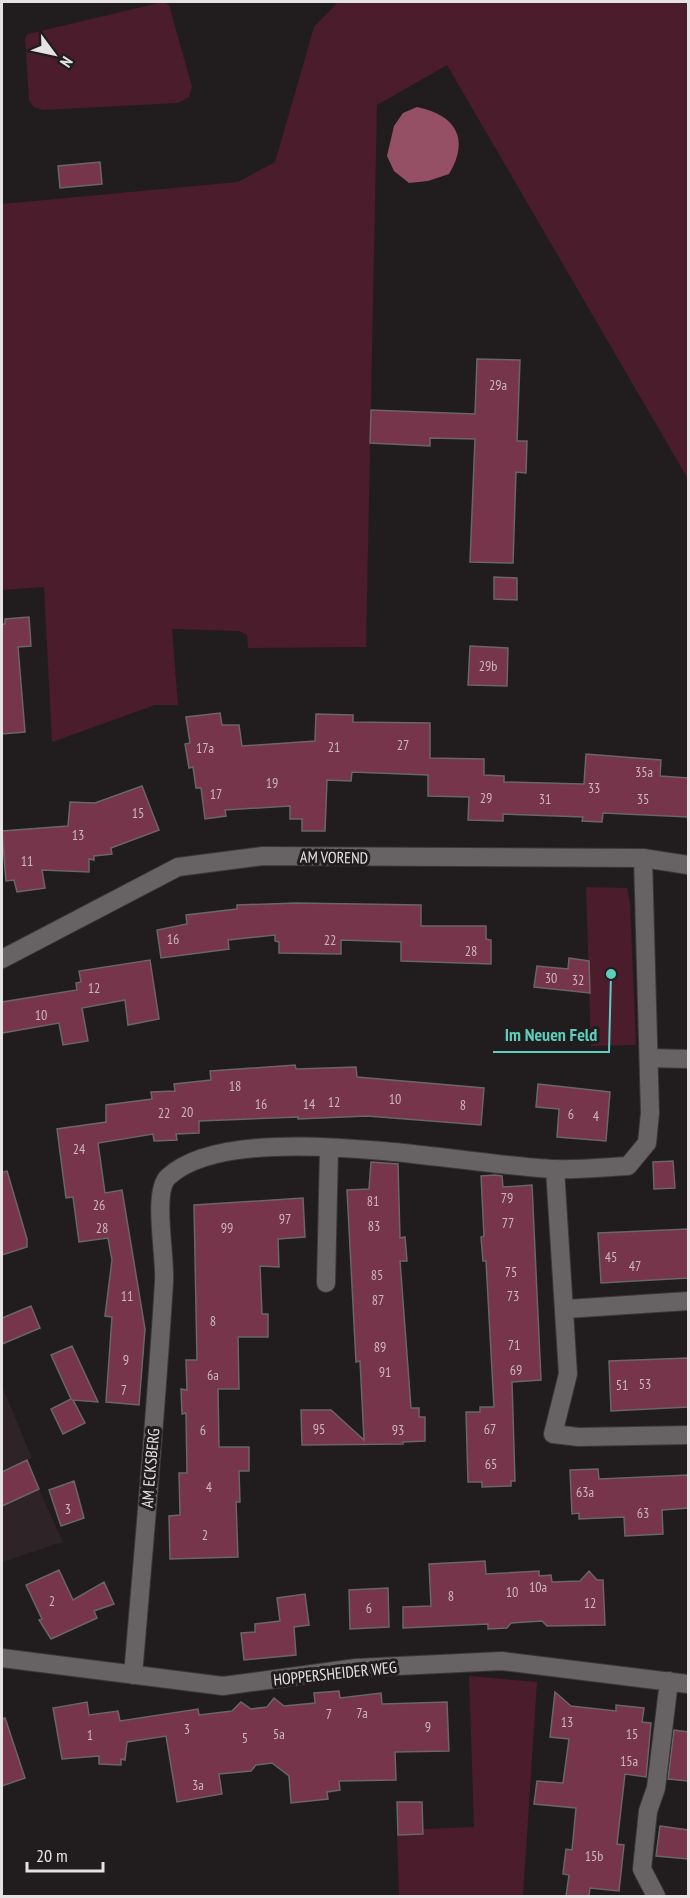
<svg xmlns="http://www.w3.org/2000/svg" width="690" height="1898" font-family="'PT Sans Narrow',sans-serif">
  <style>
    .built { fill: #2e2326 }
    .green { fill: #4a1c2c }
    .water { fill: #955066 }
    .building { fill: #77354c; stroke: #6a6566; stroke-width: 1.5 }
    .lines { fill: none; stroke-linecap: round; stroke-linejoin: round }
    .street-casing { stroke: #3b3738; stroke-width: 20 }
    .street { stroke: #676263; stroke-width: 18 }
    .labels { text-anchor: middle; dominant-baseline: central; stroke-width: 6; stroke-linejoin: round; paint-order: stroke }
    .number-label { font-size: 14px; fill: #cab7bd }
    .street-label { font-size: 16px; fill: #e5e2e3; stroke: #211d1e }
    .leader { fill: none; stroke: #5ccebb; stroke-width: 2 }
    .callout-dot { fill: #5ccebb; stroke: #211d1e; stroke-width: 2 }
    .callout-label { font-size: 18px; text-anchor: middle; font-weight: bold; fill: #5ccebb; stroke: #211d1e; stroke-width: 6; stroke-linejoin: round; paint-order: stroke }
  </style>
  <rect width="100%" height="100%" fill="#211d1e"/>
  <path class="built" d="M2,1386L32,1458L26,1461L63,1542L2,1562Z"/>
  <path class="green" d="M163,2L169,5L192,87L189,97L178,103L43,110L34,107L29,101L25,38L28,34Z
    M338,2H688V479L447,65L377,105L366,647L248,648L247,635L239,631L172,629L178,705H155L52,742L44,587L2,590V204L238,182L275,162L314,27Z
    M586,887L627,888L630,903L636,1045L591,1046Z
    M469,1676L537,1682L523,1896H399L397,1830L474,1827Z"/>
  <path class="water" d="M417,107C456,115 470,139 449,174L428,181L409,183L394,171L387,156L394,126L403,113Z"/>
  <path class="building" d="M100,162L102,184L60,188L58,166Z
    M477,359L520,360L517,441H527L526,473L516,472L513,563L470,562L475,439L430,438V446L370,443L371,410L475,414Z
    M494,577L517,578V600L494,599Z
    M29,617L31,646L18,647L25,732L2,734V624H5V619Z
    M470,646L508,648L507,686L468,685Z
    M220,713L222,725H239L242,746L315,741L316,714L353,715V722L430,723V758L484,759V775L504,776V782L584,784L586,754L661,760L660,776L688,778V817L603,813L602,822L582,821L583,817L503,814V821L468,820L469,797L428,796V775L352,772L351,781L327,780L325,831H302V819H290V806L225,810L226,816L205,819L201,788H196L193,767L189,768L185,744L190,743L186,717Z
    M142,786L159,830L111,848L112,854L94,856V860L89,859V872L42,870L45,888L17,892L14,880L6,881L2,831L68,826L70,802L95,803Z
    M296,903L421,905V926H486V939L491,940V964L401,961V942L341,940V954L279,953V942L275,941V935L228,940L229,949L161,958L157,930L187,924L186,915L237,909V905Z
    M569,958L589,961L590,993L534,987L537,966L568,969Z
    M150,960L159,1019L128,1025L125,1000L82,1008L88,1041L63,1045L59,1023L2,1033V1002L77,990L76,983L81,982L79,971Z
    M295,1065L296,1069L356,1067L357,1077L484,1088L481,1125L367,1116L298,1119V1117L199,1121V1133L176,1134L177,1140L154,1141L153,1134L98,1143L105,1193L122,1190L145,1329L139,1405L106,1402L112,1317L105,1316L112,1260L108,1238L79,1242L73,1197L66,1198L57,1129L106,1122V1105L152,1099L151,1092L175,1091L174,1084L211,1080L210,1071Z
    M538,1084L610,1092L606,1141L557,1137L559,1109L536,1107Z
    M673,1161L675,1188L654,1189L653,1162Z
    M371,1162L398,1164L400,1238L405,1237L407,1261H400L411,1408H419V1417H425V1441L403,1442V1444L302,1445L301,1410H331L364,1440L360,1361L356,1362L347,1190L369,1189Z
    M7,1171L27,1239V1247L2,1255V1172Z
    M495,1175L502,1176L503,1187L532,1185L541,1380L512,1382L515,1481H511V1486L482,1487V1482H468L466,1412H480V1407H494L486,1261H483L481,1237L484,1236L481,1176Z
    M303,1198L305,1237L278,1239L279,1267L260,1266L262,1314H268V1337H238L239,1389H218L219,1447H249V1471H239L240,1502H236L238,1557L170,1559L169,1516L180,1515L179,1473H187L186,1413L182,1414L181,1389L187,1390L186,1360H197L194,1205Z
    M688,1229V1278L601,1283L598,1233Z
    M31,1306L40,1328L2,1344V1318Z
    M72,1346L98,1402L73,1400L85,1423L63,1434L51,1409L71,1399L51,1355Z
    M688,1358V1407L611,1411L609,1361Z
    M27,1460L39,1489L2,1506V1472Z
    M598,1469L599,1479L688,1475V1508L662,1510L663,1534L625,1536L624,1517L579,1519V1513L572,1514L570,1470Z
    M74,1481L84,1518L61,1526L49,1490Z
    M485,1561L486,1574L539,1571V1576L551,1575L552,1582L580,1581L589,1571L597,1580H603L605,1625L547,1626L542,1621L511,1623L507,1628L488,1629V1624L403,1628V1607L431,1606L429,1564Z
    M59,1570L73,1600L104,1582L114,1604L94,1611L97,1618L51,1639L39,1620L42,1619L26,1585Z
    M388,1588L389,1627L350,1629L349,1590Z
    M305,1594L309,1625L294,1627L296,1655L244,1660L241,1633L255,1632V1624L280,1621L277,1598Z
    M339,1691L340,1698L381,1693L382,1704L447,1702L449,1751L395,1752L396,1780L339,1781L340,1790L327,1792L328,1799L291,1803L289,1776L272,1763L256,1765L251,1771L219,1774L222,1794L177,1802L166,1736L127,1742L125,1760L121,1759V1765L99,1764V1756L62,1759L53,1708L87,1702L89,1715L118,1711L120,1721L198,1709L199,1715L232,1711L241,1702L251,1709L267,1707L274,1698L284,1706L315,1703L314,1693Z
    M555,1692L571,1706L616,1711V1705L644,1708L642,1722L651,1723L646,1777L625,1774L617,1844L624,1845L619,1891L590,1888L589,1896H566L569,1875L563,1874L566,1849L572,1850L576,1808L534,1804L537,1781L563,1783L569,1739L550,1737Z
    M5,1718L25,1778L2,1786V1719Z
    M674,1730L688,1732V1781L668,1779Z
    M397,1802H422L423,1834L398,1835Z
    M660,1826L688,1830V1859L656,1856Z"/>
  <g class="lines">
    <g class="street-casing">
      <path id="street" d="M2,959L178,867L263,856L643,858L688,865
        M649,1058L688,1059
        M555,1169L568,1374L553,1434L579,1437L688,1435
        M326,1283L329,1149
        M566,1309L688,1301
        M2,1658L223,1686L356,1668L502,1661L688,1684
        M133,1675C144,1544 156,1413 164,1282C166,1258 152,1192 168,1177C234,1115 467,1166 555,1169C579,1170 604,1167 628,1166L647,1143L650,1113L643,858
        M656,1896L642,1869L648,1811L656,1788L669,1681"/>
    </g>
    <use href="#street" class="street"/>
  </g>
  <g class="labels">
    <g class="number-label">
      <text x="498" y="385">29a</text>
      <text x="488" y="666">29b</text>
      <text x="403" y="745">27</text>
      <text x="334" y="747">21</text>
      <text x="205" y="748">17a</text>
      <text x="644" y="772">35a</text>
      <text x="272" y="783">19</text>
      <text x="594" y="788">33</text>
      <text x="216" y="794">17</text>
      <text x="486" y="798">29</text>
      <text x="545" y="799">31</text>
      <text x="643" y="799">35</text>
      <text x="138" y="813">15</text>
      <text x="78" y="835">13</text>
      <text x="27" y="861">11</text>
      <text x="173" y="939">16</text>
      <text x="330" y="940">22</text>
      <text x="471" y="951">28</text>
      <text x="551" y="978">30</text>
      <text x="578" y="980">32</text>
      <text x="94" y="988">12</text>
      <text x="41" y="1015">10</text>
      <text x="235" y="1086">18</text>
      <text x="395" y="1099">10</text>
      <text x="334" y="1102">12</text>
      <text x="261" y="1104">16</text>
      <text x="309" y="1104">14</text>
      <text x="463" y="1105">8</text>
      <text x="187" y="1112">20</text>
      <text x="164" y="1113">22</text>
      <text x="571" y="1114">6</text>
      <text x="596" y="1116">4</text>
      <text x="79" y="1149">24</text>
      <text x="507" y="1198">79</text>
      <text x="373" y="1201">81</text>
      <text x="99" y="1205">26</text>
      <text x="285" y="1219">97</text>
      <text x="508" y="1223">77</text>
      <text x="374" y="1226">83</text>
      <text x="102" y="1228">28</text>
      <text x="227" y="1228">99</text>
      <text x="611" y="1257">45</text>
      <text x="635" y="1266">47</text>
      <text x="511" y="1272">75</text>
      <text x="377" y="1275">85</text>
      <text x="127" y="1296">11</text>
      <text x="513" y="1296">73</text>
      <text x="378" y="1300">87</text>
      <text x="213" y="1321">8</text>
      <text x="514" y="1345">71</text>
      <text x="380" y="1347">89</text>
      <text x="126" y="1360">9</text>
      <text x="516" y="1370">69</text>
      <text x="385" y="1372">91</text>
      <text x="213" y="1375">6a</text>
      <text x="645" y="1384">53</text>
      <text x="622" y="1385">51</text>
      <text x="124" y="1390">7</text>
      <text x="319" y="1429">95</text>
      <text x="490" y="1429">67</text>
      <text x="203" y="1430">6</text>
      <text x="398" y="1430">93</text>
      <text x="491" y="1464">65</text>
      <text x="209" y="1487">4</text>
      <text x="585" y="1492">63a</text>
      <text x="68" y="1509">3</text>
      <text x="643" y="1513">63</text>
      <text x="205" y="1535">2</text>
      <text x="538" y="1587">10a</text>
      <text x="512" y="1592">10</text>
      <text x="451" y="1596">8</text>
      <text x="52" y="1601">2</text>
      <text x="590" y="1603">12</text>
      <text x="369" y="1608">6</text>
      <text x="362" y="1713">7a</text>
      <text x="329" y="1714">7</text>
      <text x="567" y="1722">13</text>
      <text x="428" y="1727">9</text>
      <text x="187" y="1729">3</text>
      <text x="279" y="1734">5a</text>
      <text x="632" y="1734">15</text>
      <text x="90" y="1735">1</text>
      <text x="245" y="1738">5</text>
      <text x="629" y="1761">15a</text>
      <text x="198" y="1785">3a</text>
      <text x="594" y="1856">15b</text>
    </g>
    <g class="street-label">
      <text transform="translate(334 857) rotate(1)">AM VOREND</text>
      <text transform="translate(150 1468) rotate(-85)">AM ECKSBERG</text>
      <text transform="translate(335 1673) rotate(-6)">HOPPERSHEIDER WEG</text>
    </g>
  </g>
  <path class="leader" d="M611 974L609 1052H493"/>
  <circle class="callout-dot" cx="611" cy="974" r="6"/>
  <g class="callout-label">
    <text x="551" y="1041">Im Neuen Feld</text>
  </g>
  <rect width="690" height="1898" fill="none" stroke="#e5e2e3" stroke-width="6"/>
  <g transform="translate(54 54) rotate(123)" stroke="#211d1e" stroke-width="4.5" paint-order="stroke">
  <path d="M0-4.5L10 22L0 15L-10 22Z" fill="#e5e2e3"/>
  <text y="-9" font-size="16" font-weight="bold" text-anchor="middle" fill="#e5e2e3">N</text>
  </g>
  <path d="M27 1862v9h76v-9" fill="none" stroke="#e5e2e3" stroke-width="3"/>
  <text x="36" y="1862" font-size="18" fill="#e5e2e3" stroke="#211d1e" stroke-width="4.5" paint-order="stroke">20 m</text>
</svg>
